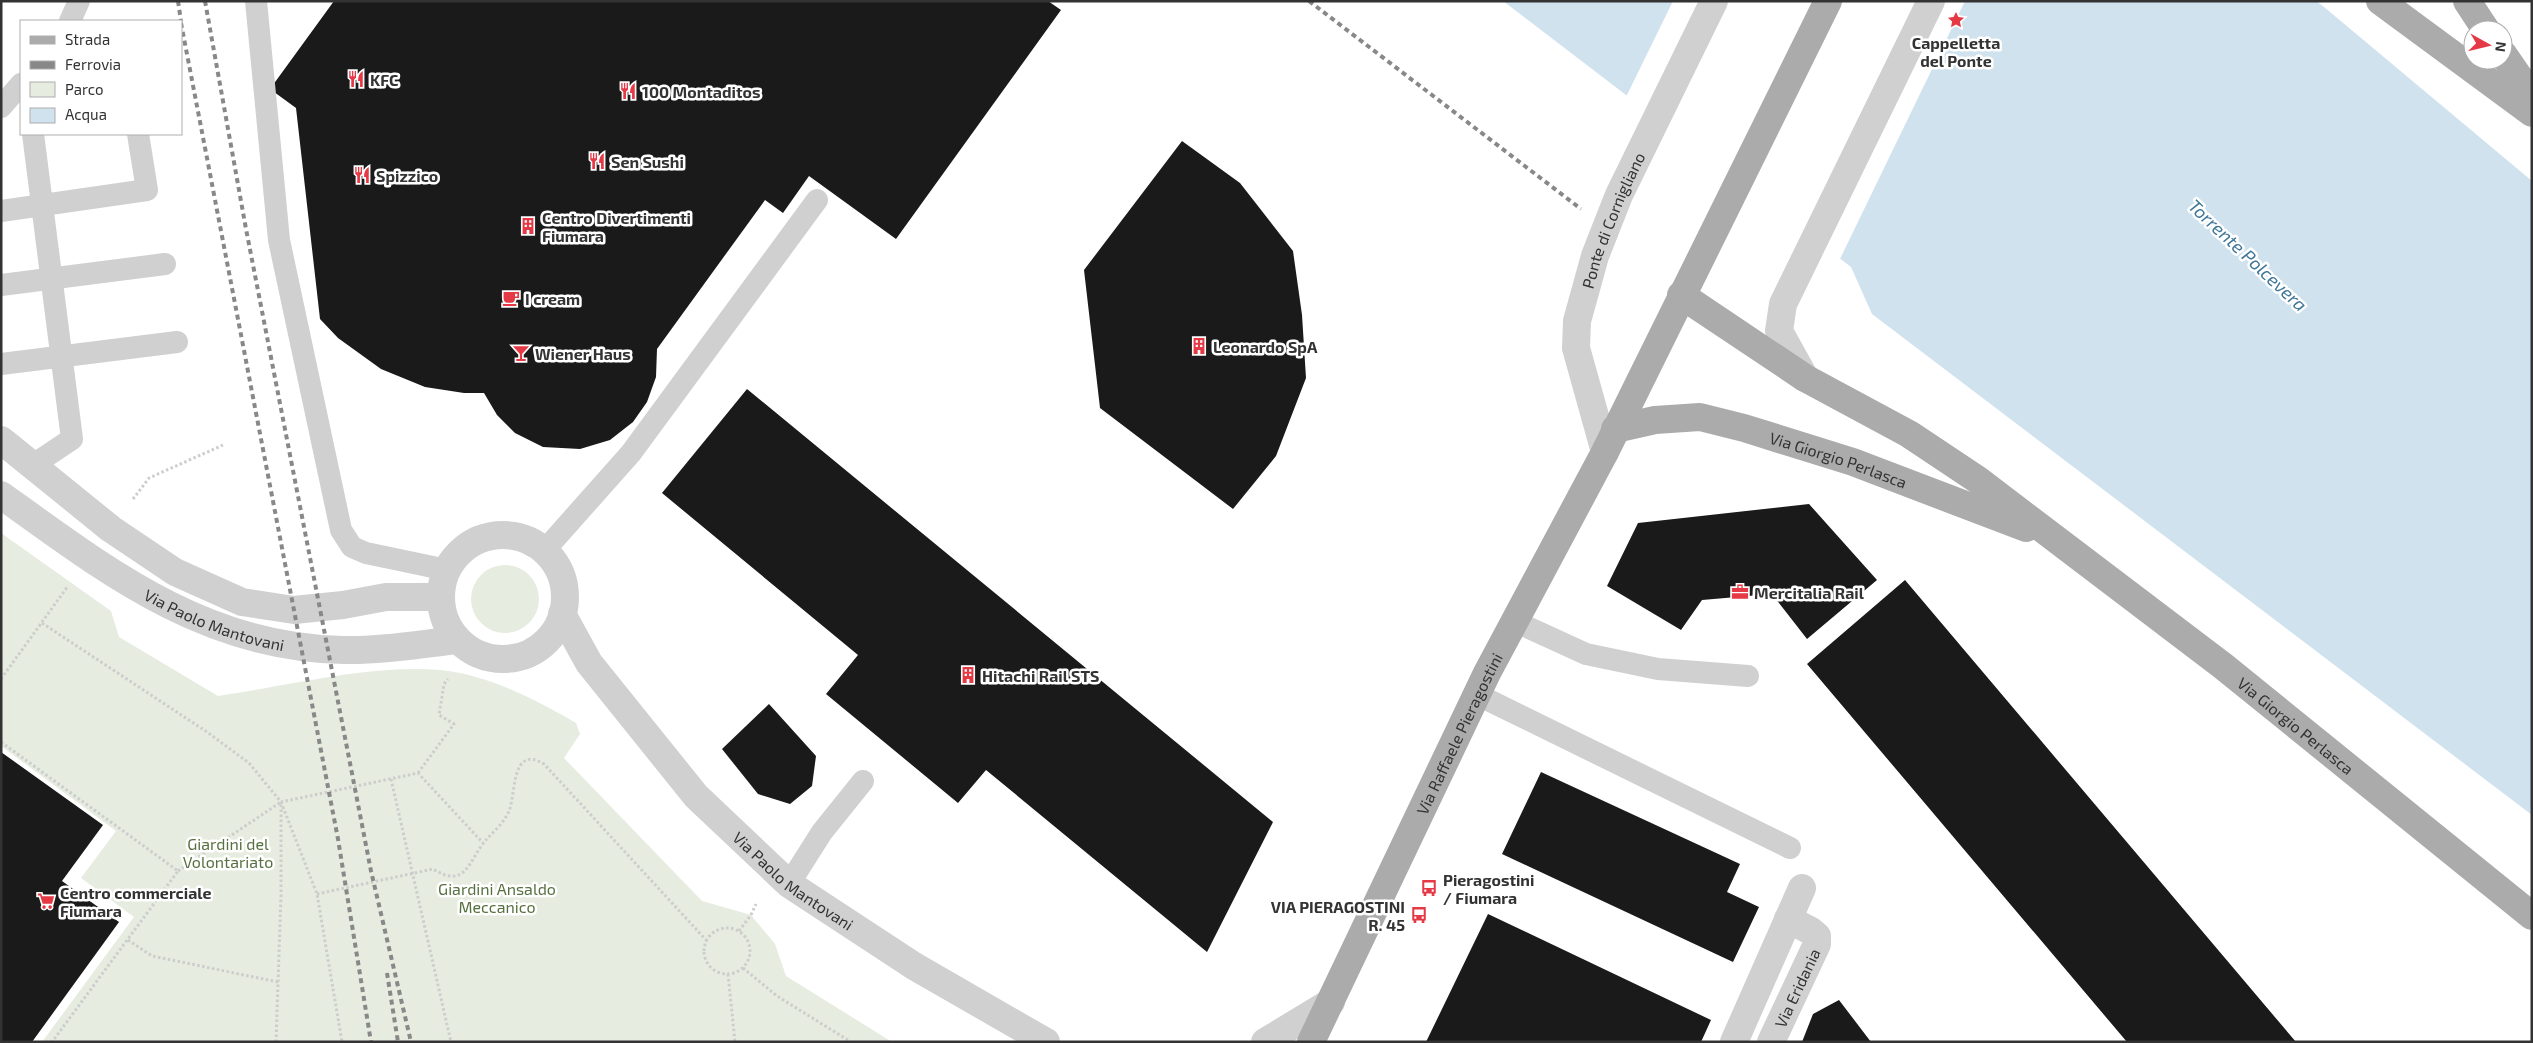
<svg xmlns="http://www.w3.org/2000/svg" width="2533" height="1043" font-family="'Exo 2',sans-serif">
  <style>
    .green { fill: #e6ecdf }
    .water { fill: #cfe2ee }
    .pier { fill: #fff }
    .building { fill: #1a1a1a }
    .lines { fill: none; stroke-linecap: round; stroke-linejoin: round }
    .path { stroke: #cdcdcd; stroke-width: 3; stroke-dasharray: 2.5 2.5; stroke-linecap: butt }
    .service { stroke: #d0d0d0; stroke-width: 22 }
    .minor { stroke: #d0d0d0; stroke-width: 28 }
    .tertiary { stroke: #d0d0d0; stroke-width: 28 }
    .primary { stroke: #ababab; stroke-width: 28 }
    .rail { stroke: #888; stroke-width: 4; stroke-dasharray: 5 4; stroke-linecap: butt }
    .labels { text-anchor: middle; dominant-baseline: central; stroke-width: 5; stroke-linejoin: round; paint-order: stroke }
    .poi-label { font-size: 16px; font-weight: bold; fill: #333; stroke: #fff; text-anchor: start }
    .street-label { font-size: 16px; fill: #333; stroke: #fff }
    .park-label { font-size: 16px; fill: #56703f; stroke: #fff }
    .water-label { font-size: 18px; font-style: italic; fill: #3f7597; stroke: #fff }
  </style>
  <rect width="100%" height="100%" fill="#fff"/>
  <path class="green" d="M1,533L111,611L119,637L218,696C287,686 371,664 440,670C486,674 537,700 576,723L580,734L564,758L702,901L751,915L775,944L786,976L892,1042H42L134,917L81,878L116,831L1,746Z
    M471 599a34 34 0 1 1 68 0a34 34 0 1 1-68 0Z"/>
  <path class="water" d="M1503,1H2316L2324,7L2532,181V815L1872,314L1851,267Z"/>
  <path class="pier" d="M1673,1H1965L1839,261L1625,99Z"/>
  <path class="building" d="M334,1H1048L1061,10L896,239L809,176L783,213L765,200L657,349L656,377L647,402L633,422L610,440L580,449L543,447L515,433L497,415L484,393H464L425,387L381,369L338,338L320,319L296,108L270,89Z
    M1182,141L1240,183L1293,251L1302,315L1306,378L1276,456L1233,509L1100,408L1084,270Z
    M747,389L1273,822L1207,952L986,770L958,803L826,694L858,655L662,493Z
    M1809,504L1877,580L1807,639L1772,594L1702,600L1681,630L1607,586L1638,523Z
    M1905,580L2296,1042H2127L1807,664Z
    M769,704L816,756L812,786L790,804L758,794L722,749Z
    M1,752L103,825L62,881L119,922L32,1042H1Z
    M1541,772L1740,864L1727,892L1759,907L1733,962L1502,854Z
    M1488,914L1711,1020L1701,1042H1426Z
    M1839,1000L1871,1042H1802L1813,1014Z"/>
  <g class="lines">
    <path class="path" d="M133,499L149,478L223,445
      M42,623L207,732L249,763L281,802L418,773L483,843
      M1,679L68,586
      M1,742L178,871L52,1042
      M418,773L454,724L439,715L444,684L448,679
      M391,779L451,1042
      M281,802L317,894L342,1042
      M178,871L281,802
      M317,894L433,869C466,890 469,860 485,841C493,832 504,823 509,811C516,794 511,744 544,764L707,941
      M704 951a23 23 0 1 1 46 0a23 23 0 1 1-46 0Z
      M739,931L751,915L756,904
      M128,940L152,956L278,982
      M743,968L777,996L851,1042
      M728,974L735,1042
      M276,1042L281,896V805"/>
    <path class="service" d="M256,1L279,240L341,530L352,547L366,553L447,570
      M70,21L79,1
      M1,107L21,84
      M1,211L147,190L138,134
      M1,285L165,264
      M1,364L177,342
      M33,465L72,439L33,134
      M544,551L631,453L817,200
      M1514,621L1586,654L1658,669L1748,676
      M1476,694L1790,848
      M789,884L822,832L863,781"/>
    <g class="minor">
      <path d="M1805,378L1779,331L1783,304L1931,1"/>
      <path id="s1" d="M1605,452L1576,348L1577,321L1595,256L1619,195L1714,1"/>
      <path d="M1734,1042L1802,888"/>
      <path id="s2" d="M1771,1042L1817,944V936L1811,931L1788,919"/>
    </g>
    <g class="tertiary">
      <path d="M1,440L111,529L175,572L242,602L294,610L343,605L386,597H440"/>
      <path id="s3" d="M1,495C108,572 206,648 344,650C382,651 420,644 457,640"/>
      <circle cx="503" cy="597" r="62"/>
      <path id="s4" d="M562,614L589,663L696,796L789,884L914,966L1046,1042"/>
      <path d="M1265,1042L1331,1002"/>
    </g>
    <g class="primary">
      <path d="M2380,1L2532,113"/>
      <path d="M2467,1L2486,30"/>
      <path d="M2503,54L2532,96"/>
      <path id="s5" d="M1681,295L1805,378L1909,434L1978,480L2223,666L2532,916"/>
      <path id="s6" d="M1615,429L1655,420L1700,417L1744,428L1853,462L2026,528"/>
      <path id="s7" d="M1311,1042L1487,673L1605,452L1828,1"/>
    </g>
    <path class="rail" d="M178,1L181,21
      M205,1L246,229L371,871L411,1042
      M1309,1L1581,209
      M181,23L338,839L371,1042
      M387,973L398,1042"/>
  </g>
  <defs>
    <g id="sight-bare" transform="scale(1.35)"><path d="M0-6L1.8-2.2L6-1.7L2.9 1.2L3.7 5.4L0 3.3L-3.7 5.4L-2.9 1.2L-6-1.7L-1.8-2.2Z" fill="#e63946" stroke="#fff" stroke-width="2.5" paint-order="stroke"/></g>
    <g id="restaurant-bare" transform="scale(1.35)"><path d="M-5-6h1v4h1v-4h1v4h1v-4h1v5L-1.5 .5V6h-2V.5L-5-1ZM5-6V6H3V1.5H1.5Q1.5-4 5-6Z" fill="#e63946" stroke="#fff" stroke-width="2.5" paint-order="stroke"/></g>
    <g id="building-bare" transform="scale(1.35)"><path d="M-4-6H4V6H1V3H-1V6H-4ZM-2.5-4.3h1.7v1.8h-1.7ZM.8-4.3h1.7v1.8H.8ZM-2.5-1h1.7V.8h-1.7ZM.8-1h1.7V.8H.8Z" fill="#e63946" stroke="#fff" stroke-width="2.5" paint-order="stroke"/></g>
    <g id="cafe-bare" transform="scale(1.35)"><path d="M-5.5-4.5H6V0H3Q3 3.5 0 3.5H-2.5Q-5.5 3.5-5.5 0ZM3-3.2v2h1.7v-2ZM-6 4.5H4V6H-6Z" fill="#e63946" stroke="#fff" stroke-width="2.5" paint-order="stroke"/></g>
    <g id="bar-bare" transform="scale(1.35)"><path d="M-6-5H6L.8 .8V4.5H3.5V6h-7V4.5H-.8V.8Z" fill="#e63946" stroke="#fff" stroke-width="2.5" paint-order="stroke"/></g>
    <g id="office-bare" transform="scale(1.35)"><path d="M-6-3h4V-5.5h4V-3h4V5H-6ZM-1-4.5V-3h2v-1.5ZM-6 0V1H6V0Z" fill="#e63946" stroke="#fff" stroke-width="2.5" paint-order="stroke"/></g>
    <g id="bus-bare" transform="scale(1.35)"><path d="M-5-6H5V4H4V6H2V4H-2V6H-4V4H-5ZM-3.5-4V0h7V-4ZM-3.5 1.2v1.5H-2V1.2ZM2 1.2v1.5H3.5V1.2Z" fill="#e63946" stroke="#fff" stroke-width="2.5" paint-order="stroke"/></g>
    <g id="supermarket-bare" transform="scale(1.35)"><path d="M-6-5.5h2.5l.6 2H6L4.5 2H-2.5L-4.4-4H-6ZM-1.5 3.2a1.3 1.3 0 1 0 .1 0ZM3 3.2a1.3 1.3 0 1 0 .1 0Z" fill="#e63946" stroke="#fff" stroke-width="2.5" paint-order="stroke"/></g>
  </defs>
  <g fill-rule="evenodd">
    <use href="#sight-bare" x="1956" y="20"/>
    <use href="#restaurant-bare" x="356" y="79"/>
    <use href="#restaurant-bare" x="628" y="91"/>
    <use href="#restaurant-bare" x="597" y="161"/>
    <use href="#restaurant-bare" x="362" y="175"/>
    <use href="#building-bare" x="528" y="226"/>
    <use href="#cafe-bare" x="511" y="298"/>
    <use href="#building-bare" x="1199" y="346"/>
    <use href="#bar-bare" x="521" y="353"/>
    <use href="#office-bare" x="1740" y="592"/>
    <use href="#building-bare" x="968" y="675"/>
    <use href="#bus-bare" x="1429" y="888"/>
    <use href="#supermarket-bare" x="46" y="901"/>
    <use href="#bus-bare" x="1419" y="915"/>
  </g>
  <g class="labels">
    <g class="poi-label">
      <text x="1956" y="42" text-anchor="middle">Cappelletta<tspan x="1956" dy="18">del Ponte</tspan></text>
      <text x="370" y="79">KFC</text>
      <text x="642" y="91">100 Montaditos</text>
      <text x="611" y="161">Sen Sushi</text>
      <text x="376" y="175">Spizzico</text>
      <text x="542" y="217">Centro Divertimenti<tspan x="542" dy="18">Fiumara</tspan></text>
      <text x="525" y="298">I cream</text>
      <text x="1213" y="346">Leonardo SpA</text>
      <text x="535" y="353">Wiener Haus</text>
      <text x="1754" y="592">Mercitalia Rail</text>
      <text x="982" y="675">Hitachi Rail STS</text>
      <text x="1443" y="879">Pieragostini<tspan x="1443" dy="18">/ Fiumara</tspan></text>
      <text x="60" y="892">Centro commerciale<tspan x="60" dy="18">Fiumara</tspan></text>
      <text x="1405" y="906" text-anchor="end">VIA PIERAGOSTINI<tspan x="1405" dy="18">R. 45</tspan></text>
    </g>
    <g class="street-label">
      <text stroke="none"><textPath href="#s1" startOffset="242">Ponte di Cornigliano</textPath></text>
      <text stroke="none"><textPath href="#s6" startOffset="231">Via Giorgio Perlasca</textPath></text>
      <text stroke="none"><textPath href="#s3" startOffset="249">Via Paolo Mantovani</textPath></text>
      <text stroke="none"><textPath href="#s5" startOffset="752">Via Giorgio Perlasca</textPath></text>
      <text stroke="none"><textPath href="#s7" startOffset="342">Via Raffaele Pieragostini</textPath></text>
      <text stroke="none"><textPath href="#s4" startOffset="356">Via Paolo Mantovani</textPath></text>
      <text stroke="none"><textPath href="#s2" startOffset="60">Via Eridania</textPath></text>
    </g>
    <g class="park-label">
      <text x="228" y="843">Giardini del<tspan x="228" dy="18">Volontariato</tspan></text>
      <text x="497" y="888">Giardini Ansaldo<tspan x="497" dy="18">Meccanico</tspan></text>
    </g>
    <g class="water-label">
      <text transform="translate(2248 255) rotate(43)">Torrente Polcevera</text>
    </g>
  </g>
  <rect width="2533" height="1043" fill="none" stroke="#333333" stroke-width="5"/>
  <rect x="20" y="20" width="162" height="115" fill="#ffffff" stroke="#adadad"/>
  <rect x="30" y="36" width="25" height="8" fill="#ababab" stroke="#adadad"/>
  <text x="65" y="45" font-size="15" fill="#333333">Strada</text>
  <rect x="30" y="61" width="25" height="8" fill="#888888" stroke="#adadad"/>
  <text x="65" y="70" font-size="15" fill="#333333">Ferrovia</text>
  <rect x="30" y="82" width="25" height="15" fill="#e6ecdf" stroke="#adadad"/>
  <text x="65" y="95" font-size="15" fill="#333333">Parco</text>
  <rect x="30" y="108" width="25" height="15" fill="#cfe2ee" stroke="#adadad"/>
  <text x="65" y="120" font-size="15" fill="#333333">Acqua</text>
  <g transform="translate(2488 45) rotate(98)"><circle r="24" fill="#ffffff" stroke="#adadad"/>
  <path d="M0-4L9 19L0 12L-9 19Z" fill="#e63946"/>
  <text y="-8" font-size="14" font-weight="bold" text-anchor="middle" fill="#333333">N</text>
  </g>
</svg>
